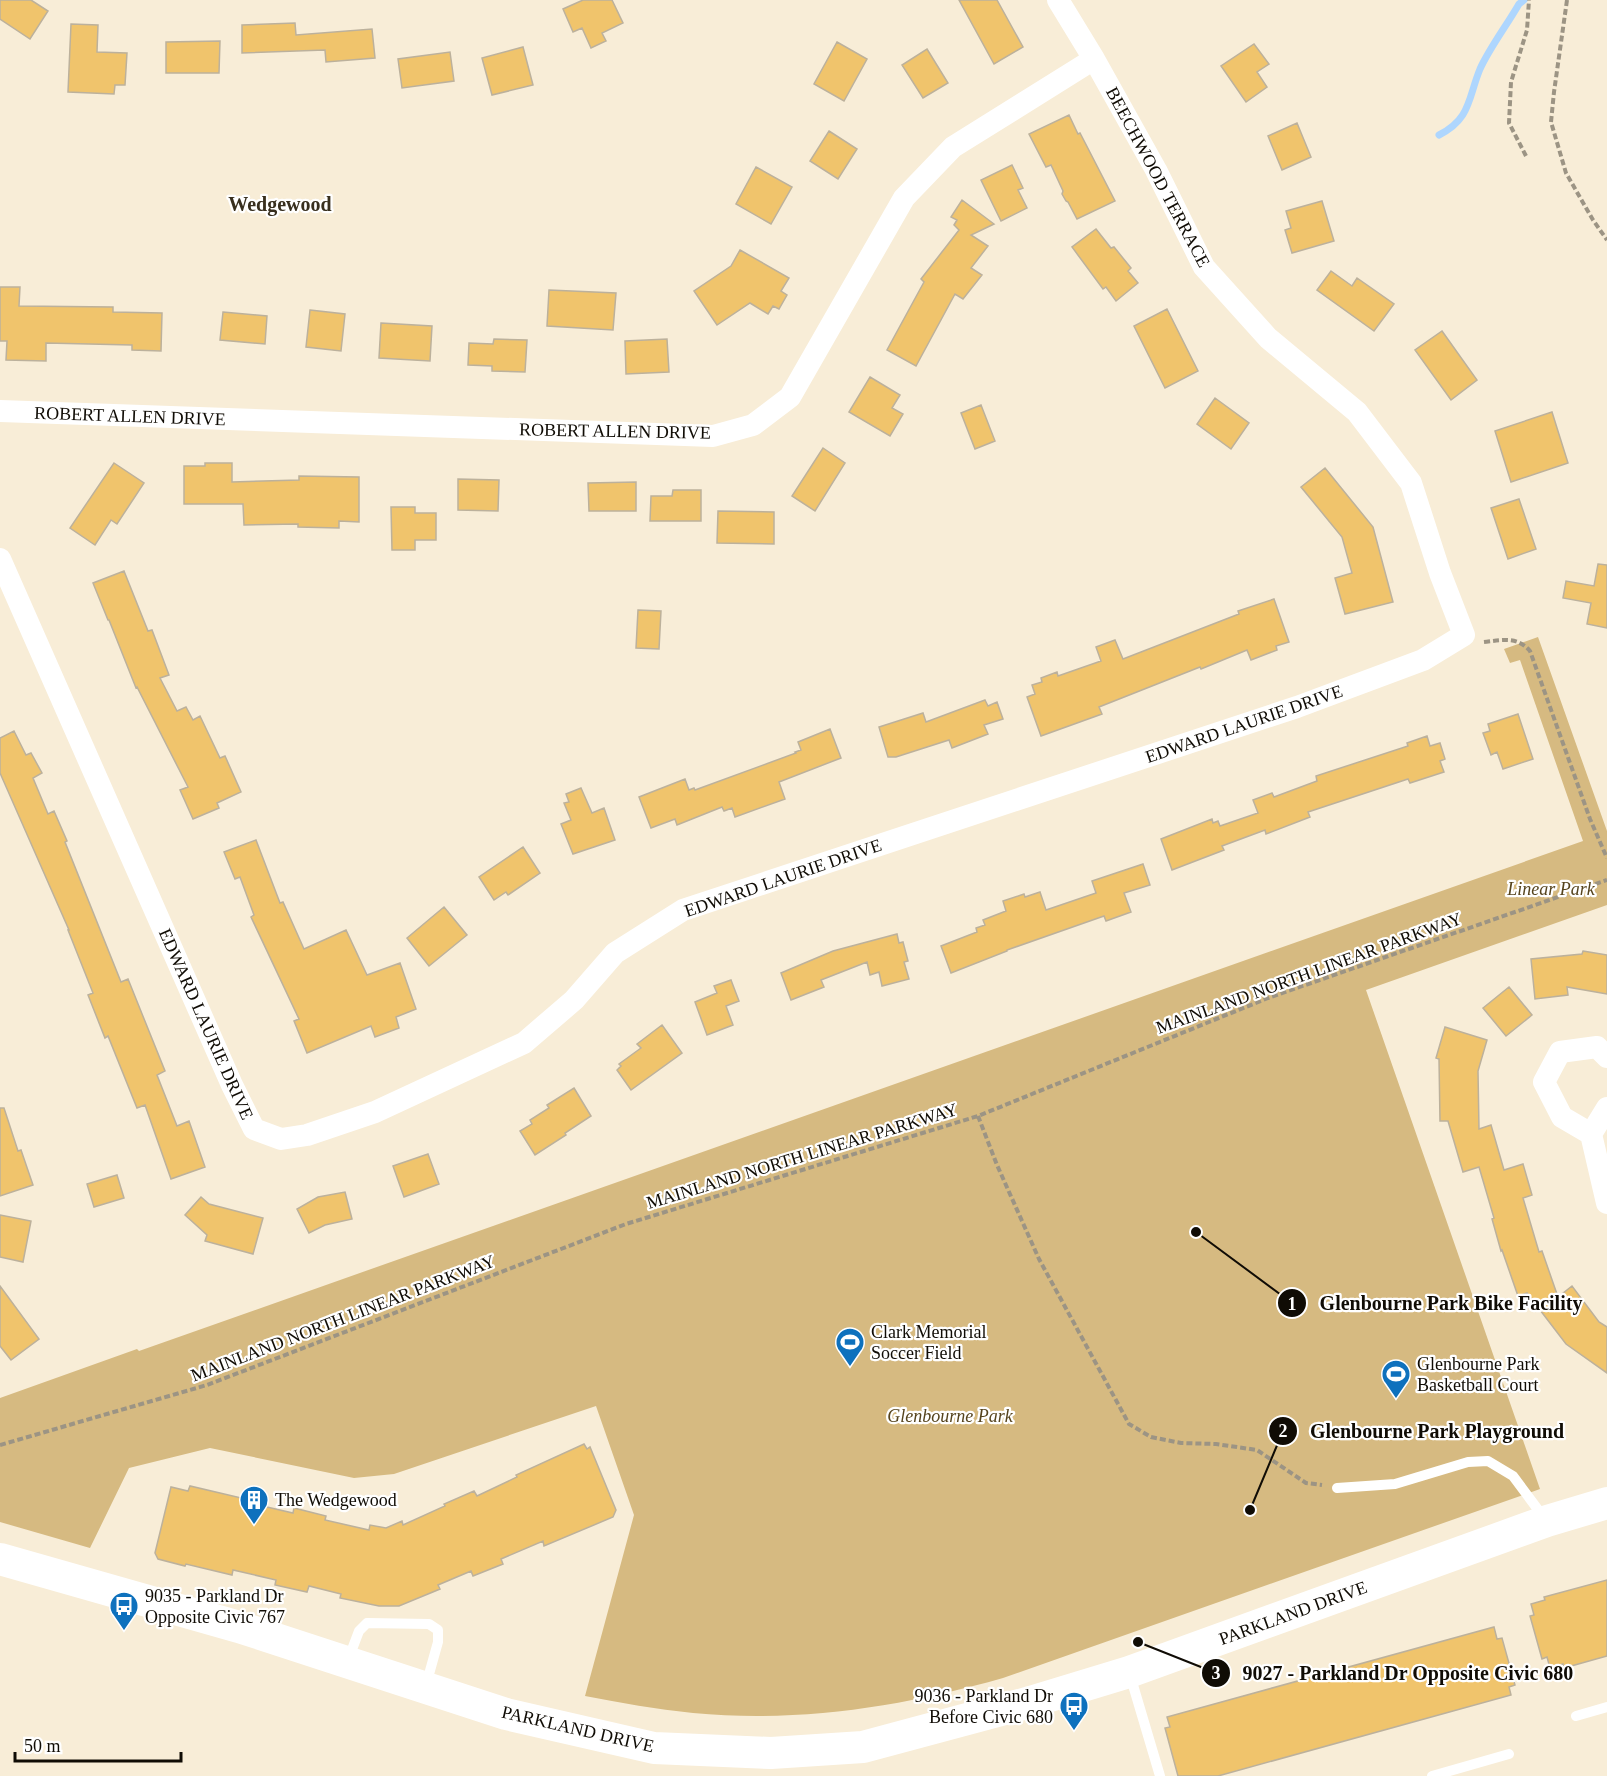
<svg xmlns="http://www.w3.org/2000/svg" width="1607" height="1776" font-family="Georgia,serif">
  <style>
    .green { fill: #d6ba81 }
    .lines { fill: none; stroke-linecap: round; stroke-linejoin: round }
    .stream { stroke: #aed6fe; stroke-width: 7 }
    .building { fill: #f0c46c; stroke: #bcb19c; stroke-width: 1.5 }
    .path { stroke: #9c9484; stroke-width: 4; stroke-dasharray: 6 3; stroke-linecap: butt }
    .lane { stroke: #fff; stroke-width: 10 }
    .street { stroke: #fff; stroke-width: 22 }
    .secondary { stroke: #fff; stroke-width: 32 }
    .labels { text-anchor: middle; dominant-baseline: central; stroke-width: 4.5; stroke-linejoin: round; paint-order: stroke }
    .street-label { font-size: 18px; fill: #100c05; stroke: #fff }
    .park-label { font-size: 18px; font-style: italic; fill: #56441e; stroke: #fff }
    .poi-label { font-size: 18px; fill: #100c05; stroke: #fff; text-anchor: start }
    .neighbourhood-label { font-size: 20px; font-weight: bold; fill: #382f1e; stroke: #fff }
    .leader { fill: none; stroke: #100c05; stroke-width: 2 }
    .callout-dot { fill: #100c05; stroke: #fff; stroke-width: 2 }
    .mark-label { font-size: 18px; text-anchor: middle; font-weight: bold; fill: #fff }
    .callout-label { font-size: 20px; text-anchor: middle; font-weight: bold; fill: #100c05; stroke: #fff; stroke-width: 4.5; stroke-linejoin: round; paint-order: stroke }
  </style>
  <rect width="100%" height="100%" fill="#f8edd7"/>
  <path class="green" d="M1538,637L1607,831V905L1366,990L1540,1489L1003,1678C901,1707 799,1723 693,1713C656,1709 621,1703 585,1696L634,1515L596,1406L394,1474L354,1478L210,1448L129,1468L90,1548L0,1522V1398L137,1349L139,1351L1583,841L1520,660L1510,663L1504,649Z"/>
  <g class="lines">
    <path class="stream" d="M1439,135C1471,119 1468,98 1480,69C1490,47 1507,25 1519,4L1524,0"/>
  </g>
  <path class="building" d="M0,0H31L48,11L30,39L0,19Z
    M583,0H612L623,23L602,33L606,41L591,48L582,28L573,32L563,9Z
    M959,0H997L1023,47L994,64Z
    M295,23L296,35L372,29L375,58L326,62L325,50L242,53V25Z
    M71,24L98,25L97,52L127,53L125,85H115L114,94L68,92Z
    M220,41L219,73H166V42Z
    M837,42L867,59L844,101L814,84Z
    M1254,44L1269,64L1257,72L1267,87L1246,102L1221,66Z
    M523,47L533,85L492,95L482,58Z
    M927,49L948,83L923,98L902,65Z
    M450,52L454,81L402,88L398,59Z
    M1069,115L1078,134L1080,133L1115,201L1077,219L1068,202L1066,201L1062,194L1063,191L1051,165L1046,167L1029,134Z
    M1297,123L1311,157L1282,170L1268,136Z
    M829,131L857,149L838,179L810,161Z
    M1012,165L1023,188L1018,190L1027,208L1001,221L981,180Z
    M756,167L792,187L771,224L736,204Z
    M962,200L994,224L971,235L988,246L971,268L982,275L963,299L955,294L916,366L887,350L924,282L921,279L959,230L954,225L957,220L951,217Z
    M1322,201L1334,241L1292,253L1285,230L1291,228L1286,211Z
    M1096,229L1111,248L1114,247L1131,268L1128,271L1138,283L1116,301L1106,287L1103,289L1072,247Z
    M740,250L789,278L781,291L787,295L779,309L773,306L768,314L750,303L717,325L694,291L731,266Z
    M1331,271L1352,286L1357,278L1394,304L1374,331L1317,290Z
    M0,287H20L19,306L113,307V312L162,313L161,351L132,350V345L46,343V361L6,360L7,341H0Z
    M549,290L616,293L613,330L547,326Z
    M1167,309L1198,371L1165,388L1134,326Z
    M310,310L345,314L341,351L306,347Z
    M223,312L267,316L265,344L220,340Z
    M381,323L432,326L430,361L379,358Z
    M1442,331L1477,380L1451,400L1415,350Z
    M494,339L527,340L525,372L492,371V366L468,365L469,343L493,344Z
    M667,339L669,372L626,374L625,341Z
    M870,377L900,395L892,408L903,414L890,436L849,412Z
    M1215,398L1249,423L1231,449L1197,424Z
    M981,405L995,441L975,449L961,413Z
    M1552,412L1568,463L1511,482L1495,431Z
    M823,448L845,463L815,511L792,496Z
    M114,463L144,483L117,524L111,520L95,545L70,528Z
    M205,463H232V482L299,480V476L359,477V522L339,521V528L298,527V524L244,525L243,504H184V466H205Z
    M1325,468L1373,527L1393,602L1345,614L1335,578L1352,573L1342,537L1301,487Z
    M458,479L499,480L498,511L458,510Z
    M636,482V511H589L588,483Z
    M673,490H701V521H650L651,496H672Z
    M1519,499L1536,549L1508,559L1491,508Z
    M391,507H415V513H436V540H415V550H392Z
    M718,511L774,512V544L717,543Z
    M1598,564L1607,565V628L1587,624L1591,603L1563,598L1566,581L1594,586Z
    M124,571L148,631L152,630L169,675L160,678L177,711L186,707L193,720L200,716L220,758L225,756L241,792L217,803L219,808L193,819L180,790L188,787L137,687L136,688L109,620H108L93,583Z
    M1274,599L1289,642L1276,646L1277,650L1251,660L1247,650L1201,669L1200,667L1099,707L1102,714L1041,736L1027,697L1035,694L1032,685L1042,682L1041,678L1057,672L1058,676L1101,661L1096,647L1115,640L1123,659L1239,614L1238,611Z
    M638,610L661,611L659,649L636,648Z
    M985,700L988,706L997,702L1003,719L984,725L988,734L952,748L949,740L896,757H888L879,727L923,713L926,722Z
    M1518,714L1533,759L1503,769L1497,752L1491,755L1483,733L1490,731L1488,724Z
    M830,729L841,758L779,782L785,799L735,817L732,808L724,811L722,807L677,825L675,819L651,828L639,797L685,779L689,790L694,788L695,790L796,753L795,752L801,750L798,742Z
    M14,731L26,755L31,753L42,773L33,778L48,814L54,811L67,841L65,842L121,982L128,979L165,1071L157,1075L177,1126L189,1121L205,1167L171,1179L145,1105L137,1108L108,1036L105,1038L88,995L93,993L68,930H69L0,773V738Z
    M1427,736L1430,746L1440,743L1445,759L1440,761L1444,772L1410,783L1408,779L1308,812L1310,817L1266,834L1265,830L1222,846L1224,850L1172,870L1161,839L1212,819L1213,823L1218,821L1220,826L1258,813L1253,800L1272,793L1274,797L1317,781L1316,776L1408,746L1407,743Z
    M581,788L592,813L604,808L615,840L573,854L561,824L571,820L564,803L569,802L566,794Z
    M256,840L280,903L283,902L304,949L346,930L367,975L400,963L416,1009L396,1017L399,1028L375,1037L371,1026L307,1053L294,1021L299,1019L251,917L254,915L240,877L235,879L224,852Z
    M523,847L540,873L508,895L506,892L494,900L479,877Z
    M1143,864L1150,885L1124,893L1131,912L1106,921L1104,916L1007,950V951L951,973L941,946L977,932L976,928L985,925L983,920L1006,911L1003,901L1024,894L1025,897L1040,892L1046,910L1096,893L1092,881Z
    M444,907L467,935L429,966L407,938Z
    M897,934L899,943L903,942L908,961L904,962L909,979L882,986L879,972L870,975L867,962L821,980L824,987L791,1000L781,973L833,951Z
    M1583,951L1607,955V994L1567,987L1568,995L1535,999L1531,959L1582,954Z
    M731,980L739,1001L726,1006L733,1025L707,1035L695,1002L717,993L714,986Z
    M1509,987L1532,1015L1506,1036L1483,1008Z
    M662,1025L682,1053L631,1090L617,1070L621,1066L619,1064L641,1048L637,1044Z
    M1445,1027L1487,1040L1478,1071L1479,1129L1491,1125L1504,1170L1523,1164L1532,1195L1523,1198L1539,1252L1542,1251L1558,1297L1572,1286L1599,1322L1607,1327V1373L1566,1344L1527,1293L1518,1296L1502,1250L1501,1251L1492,1219L1494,1218L1479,1167L1463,1172L1448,1121H1440L1439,1059L1436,1058Z
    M574,1088L591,1116L565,1133L566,1135L535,1155L520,1131L532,1124L530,1120L549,1108L547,1105Z
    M0,1108H4L18,1151L21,1150L33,1185L0,1196Z
    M428,1154L439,1184L404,1197L393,1166Z
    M117,1175L124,1198L94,1207L87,1184Z
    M345,1192L352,1219L325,1225L309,1233L297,1209L318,1197Z
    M201,1197L209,1204L263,1218L253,1254L205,1241L207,1235L185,1215Z
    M0,1215L31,1221L23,1262L0,1257Z
    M0,1286L39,1339L11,1360L0,1346Z
    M584,1444L587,1449L590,1447L616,1510L613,1517L544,1546L543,1541L501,1559L503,1564L473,1576L471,1571L438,1585L440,1589L399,1606H379L340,1598L341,1594L309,1586L307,1592L275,1585L276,1580L233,1570L232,1575L186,1564L185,1566L158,1559L155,1553L171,1487L188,1491L190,1486L250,1500V1503L293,1513L294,1508L326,1516L325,1520L369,1530L370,1525L386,1528L402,1521L403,1525L445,1506L444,1504L474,1491L477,1496L517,1477L516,1475Z
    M1607,1580V1656L1564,1668L1563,1664L1550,1668L1547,1657L1542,1659L1530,1616L1534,1615L1531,1604L1545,1600L1544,1597Z
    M1494,1627L1497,1639L1502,1638L1515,1685L1509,1687L1511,1695L1218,1776H1178L1165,1728L1170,1727L1167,1717Z"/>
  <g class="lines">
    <path class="path" d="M1567,0L1554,92L1551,122L1566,173L1593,220L1607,240
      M1526,156L1509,123L1511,82L1527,30L1529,0
      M1484,642C1502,640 1517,636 1530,651L1590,819L1607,858
      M978,1116L997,1165L1039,1259L1129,1424L1151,1437L1181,1443L1216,1444L1257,1450L1306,1483L1322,1485
      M0,1445L207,1385L626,1224L978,1116L1268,998L1607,880"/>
    <path class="lane" d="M1337,1488L1395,1484L1468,1462L1488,1461L1513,1476L1545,1519
      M348,1660L359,1631L367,1623L429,1624L438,1630V1642L426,1685
      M1130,1675L1160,1776
      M1576,1716L1607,1707
      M1432,1776L1509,1754"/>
    <path class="street" d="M0,411L713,436L753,425L790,397L904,198L953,147L1094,59
      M0,559L232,1085L254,1129L281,1139L307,1135L375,1112L524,1043L574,1000L615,953L683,910L1297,707L1423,660L1464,635L1440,573L1411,483L1357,412L1268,338L1204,267L1156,170L1094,59L1058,0
      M1607,1108L1591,1134L1607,1203
      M1591,1134L1562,1117L1544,1082L1560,1052L1597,1047L1607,1057"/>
    <path class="secondary" d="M0,1559L239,1627L506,1714L654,1748L771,1753L863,1747L1027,1703L1129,1672L1547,1521L1607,1503"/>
  </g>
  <defs>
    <g id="stadium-pin" transform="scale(1.5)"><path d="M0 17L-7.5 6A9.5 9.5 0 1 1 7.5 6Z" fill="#0e71bd" stroke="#fff"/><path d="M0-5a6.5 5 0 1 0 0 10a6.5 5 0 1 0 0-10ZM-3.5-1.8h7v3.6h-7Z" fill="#fff"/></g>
    <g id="building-pin" transform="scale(1.5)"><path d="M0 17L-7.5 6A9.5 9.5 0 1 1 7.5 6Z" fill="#0e71bd" stroke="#fff"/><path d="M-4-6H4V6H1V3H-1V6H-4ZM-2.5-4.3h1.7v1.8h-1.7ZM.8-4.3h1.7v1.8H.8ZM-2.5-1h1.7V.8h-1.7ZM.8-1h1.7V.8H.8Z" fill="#fff"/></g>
    <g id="bus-pin" transform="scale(1.5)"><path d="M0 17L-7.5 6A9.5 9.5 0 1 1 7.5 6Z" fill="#0e71bd" stroke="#fff"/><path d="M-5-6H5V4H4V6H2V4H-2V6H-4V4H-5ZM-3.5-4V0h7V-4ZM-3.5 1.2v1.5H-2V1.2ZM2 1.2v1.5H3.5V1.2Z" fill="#fff"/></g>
  </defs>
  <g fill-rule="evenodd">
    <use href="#stadium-pin" x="850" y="1342"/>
    <use href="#stadium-pin" x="1396" y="1374"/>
    <use href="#building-pin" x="254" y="1500"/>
    <use href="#bus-pin" x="124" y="1606"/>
    <use href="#bus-pin" x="1074" y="1706"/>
  </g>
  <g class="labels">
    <g class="street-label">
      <text transform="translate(1158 177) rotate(62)">BEECHWOOD TERRACE</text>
      <text transform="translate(130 416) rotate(2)">ROBERT ALLEN DRIVE</text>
      <text transform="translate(615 431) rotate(1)">ROBERT ALLEN DRIVE</text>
      <text transform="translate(1244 724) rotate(-19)">EDWARD LAURIE DRIVE</text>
      <text transform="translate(783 878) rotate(-19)">EDWARD LAURIE DRIVE</text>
      <text transform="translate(1309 973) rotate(-20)">MAINLAND NORTH LINEAR PARKWAY</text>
      <text transform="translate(206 1024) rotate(66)">EDWARD LAURIE DRIVE</text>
      <text transform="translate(802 1156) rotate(-17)">MAINLAND NORTH LINEAR PARKWAY</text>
      <text transform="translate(343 1318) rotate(-21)">MAINLAND NORTH LINEAR PARKWAY</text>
      <text transform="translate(1293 1613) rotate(-20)">PARKLAND DRIVE</text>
      <text transform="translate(578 1729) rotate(13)">PARKLAND DRIVE</text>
    </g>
    <g class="park-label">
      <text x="1551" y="889">Linear Park</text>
      <text x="950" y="1416">Glenbourne Park</text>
    </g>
    <g class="poi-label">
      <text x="871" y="1332">Clark Memorial<tspan x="871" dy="21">Soccer Field</tspan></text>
      <text x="1417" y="1364">Glenbourne Park<tspan x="1417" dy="21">Basketball Court</tspan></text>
      <text x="275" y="1500">The Wedgewood</text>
      <text x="145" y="1596">9035 - Parkland Dr<tspan x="145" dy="21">Opposite Civic 767</tspan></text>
      <text x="1053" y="1696" text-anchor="end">9036 - Parkland Dr<tspan x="1053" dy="21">Before Civic 680</tspan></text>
    </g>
    <g class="neighbourhood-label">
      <text x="280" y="204">Wedgewood</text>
    </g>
  </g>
  <path class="leader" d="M1196 1232L1292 1303M1250 1510L1283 1431M1138 1642L1216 1673"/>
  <g class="callout-dot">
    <circle cx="1196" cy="1232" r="6"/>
    <circle cx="1250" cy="1510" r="6"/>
    <circle cx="1138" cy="1642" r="6"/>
    <circle cx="1292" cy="1303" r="15"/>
    <circle cx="1283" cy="1431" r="15"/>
    <circle cx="1216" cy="1673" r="15"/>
  </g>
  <g class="mark-label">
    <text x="1292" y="1310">1</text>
    <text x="1283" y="1437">2</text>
    <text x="1216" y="1679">3</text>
  </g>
  <g class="callout-label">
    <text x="1451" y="1310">Glenbourne Park Bike Facility</text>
    <text x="1437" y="1438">Glenbourne Park Playground</text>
    <text x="1408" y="1680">9027 - Parkland Dr Opposite Civic 680</text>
  </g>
  <path d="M15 1752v9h166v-9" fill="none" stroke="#100c05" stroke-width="3"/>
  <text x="24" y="1752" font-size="18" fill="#100c05" stroke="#ffffff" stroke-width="4.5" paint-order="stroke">50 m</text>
</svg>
